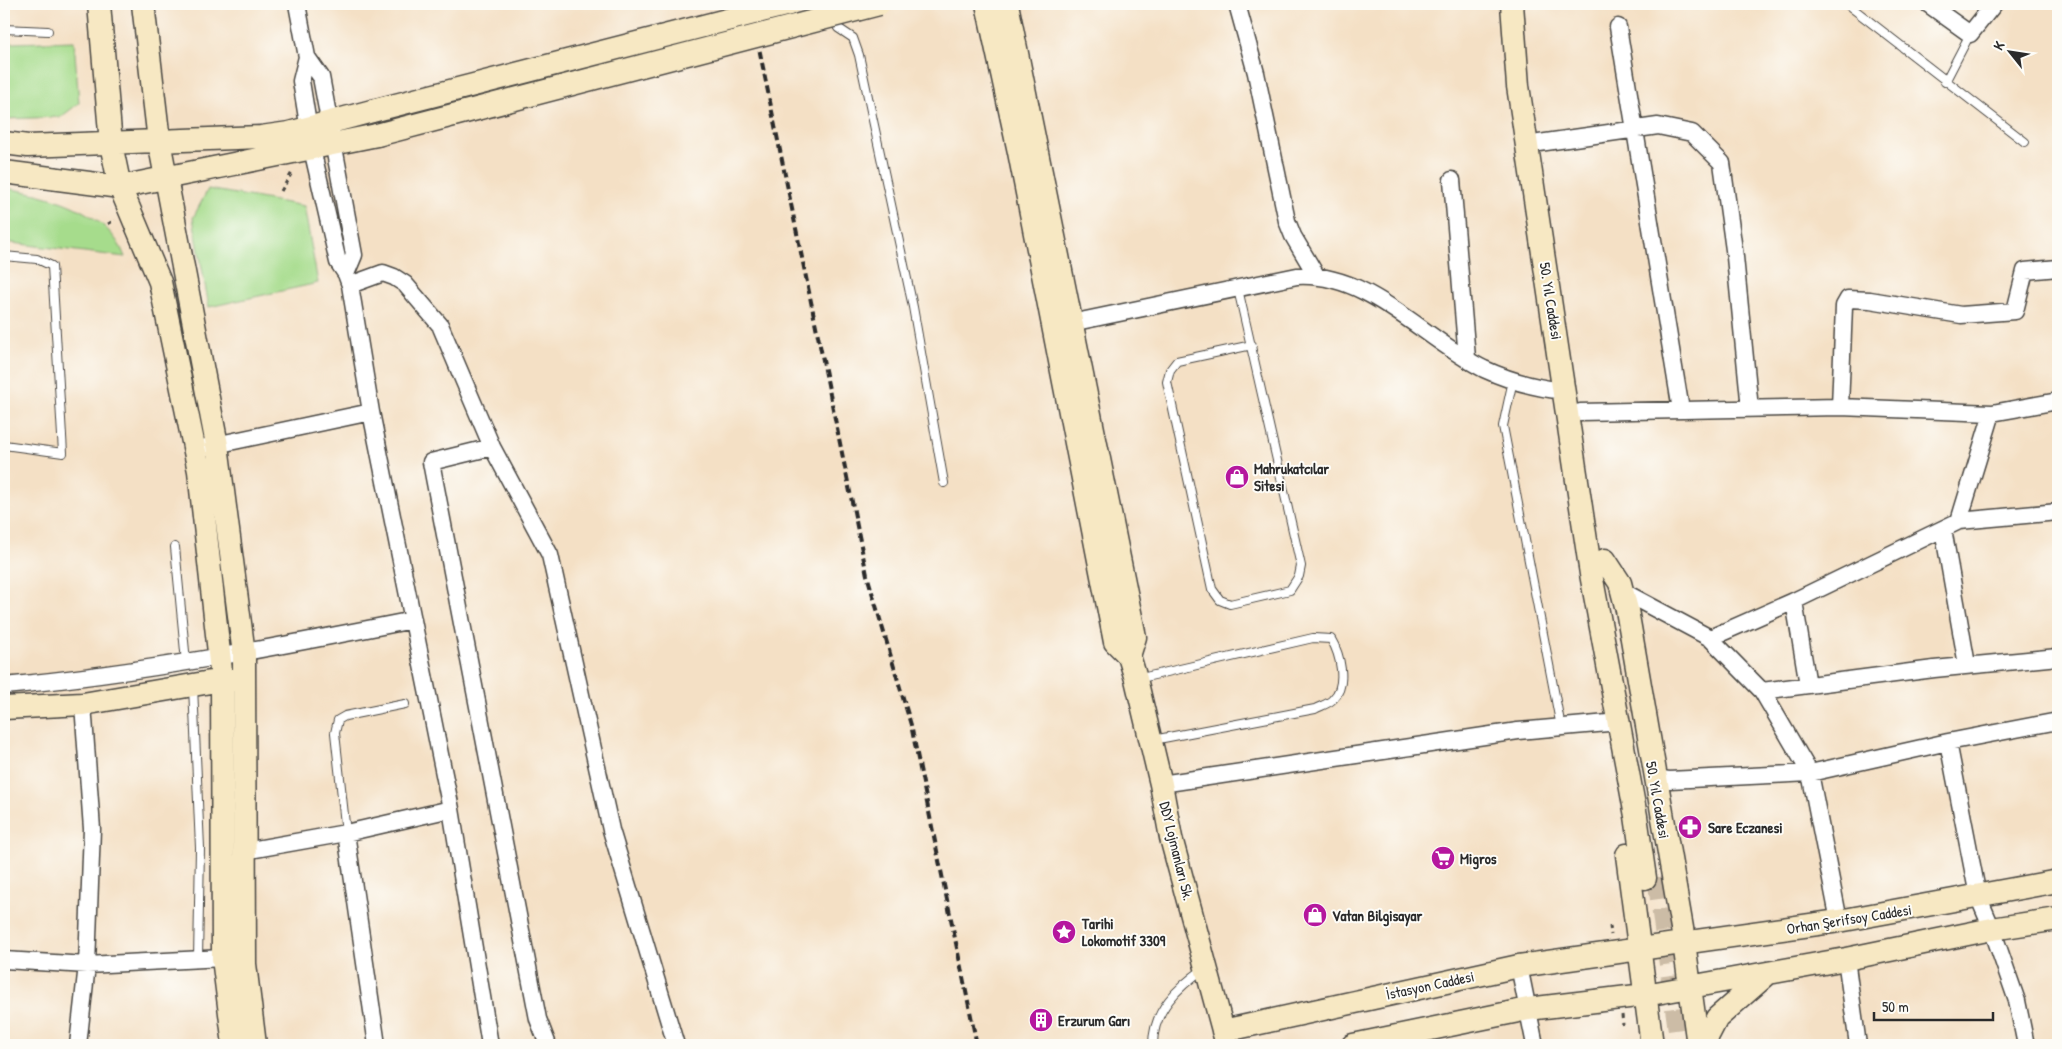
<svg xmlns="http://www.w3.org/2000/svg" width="2062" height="1049" font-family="'Patrick Hand',sans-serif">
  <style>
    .green { fill: #a6dc8c; stroke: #68845c }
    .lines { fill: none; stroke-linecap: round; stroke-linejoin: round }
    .secondary-tunnel { stroke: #ccbca6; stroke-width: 22; stroke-dasharray: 22 11; stroke-linecap: butt }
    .lane-casing { stroke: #494642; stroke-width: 10 }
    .street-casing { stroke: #494642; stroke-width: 19 }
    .secondary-casing { stroke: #494642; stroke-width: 25 }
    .path { stroke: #494642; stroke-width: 3; stroke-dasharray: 4 4; stroke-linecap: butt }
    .lane { stroke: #fff; stroke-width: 8 }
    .street { stroke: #fff; stroke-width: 16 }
    .secondary { stroke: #f7e8c3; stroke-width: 22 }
    .rail { stroke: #2b2b2b; stroke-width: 4; stroke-dasharray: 8 4; stroke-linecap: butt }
    .secondary-bridge-casing { stroke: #494642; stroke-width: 25; stroke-linecap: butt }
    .secondary-bridge { stroke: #f7e8c3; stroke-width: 22 }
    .labels { text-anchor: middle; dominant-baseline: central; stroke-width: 4; stroke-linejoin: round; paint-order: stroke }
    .street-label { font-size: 15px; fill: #2b2b2b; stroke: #fdfcf7 }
    .poi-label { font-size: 15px; font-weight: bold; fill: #2b2b2b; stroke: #fdfcf7; text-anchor: start }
  </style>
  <rect width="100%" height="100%" fill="#fdfcf7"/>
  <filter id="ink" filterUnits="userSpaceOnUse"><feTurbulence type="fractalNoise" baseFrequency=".02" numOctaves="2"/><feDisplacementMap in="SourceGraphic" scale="10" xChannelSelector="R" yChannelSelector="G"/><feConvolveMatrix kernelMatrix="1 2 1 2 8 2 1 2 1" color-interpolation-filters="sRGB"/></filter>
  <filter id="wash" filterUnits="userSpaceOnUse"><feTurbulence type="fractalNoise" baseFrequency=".0096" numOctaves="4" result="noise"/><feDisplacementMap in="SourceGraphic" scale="20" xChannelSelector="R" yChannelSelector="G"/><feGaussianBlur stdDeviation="1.12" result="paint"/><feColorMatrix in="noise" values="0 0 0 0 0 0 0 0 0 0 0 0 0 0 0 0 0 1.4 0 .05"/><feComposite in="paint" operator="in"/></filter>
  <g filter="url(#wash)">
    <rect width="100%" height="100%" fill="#f4e0c5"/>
    <path class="green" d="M74,41L79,103L61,117L4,119V42L14,43Z
      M4,188C48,194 108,210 125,257L4,242Z
      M208,189L304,206L318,283L209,307L193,218Z"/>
  </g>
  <g filter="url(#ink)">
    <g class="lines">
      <path class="secondary-tunnel" d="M1658,877L1681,1045"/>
      <g class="lane-casing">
        <path id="lane" d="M826,4L838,28L853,38L859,55L913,307L944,483
          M1847,4L2025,142
          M4,29L48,31
          M1945,82L1970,34
          M4,256L37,259L52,266L63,453L4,445
          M1238,289L1301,566L1299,576L1290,590L1230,604L1220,600L1212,589L1167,382L1170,370L1177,361L1252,345
          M1513,380L1503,426L1561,727
          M175,547L186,662
          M1137,679L1313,638L1331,639C1340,654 1348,685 1333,699C1329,704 1320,706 1315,709L1153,740
          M193,686L200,848L198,959
          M346,833L335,733L338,720L345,716L405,704
          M1153,1045C1153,1010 1178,987 1205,968"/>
      </g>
      <g class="street-casing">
        <path id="street" d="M297,4L307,57
          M1237,4L1256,73L1287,221L1293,236L1316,275
          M1928,4L1970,34L1994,4
          M1618,27L1681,410
          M1539,143L1658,126L1692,133L1722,163L1735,257L1750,409
          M1452,180L1467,358
          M346,274L354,255L321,77L307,57L301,81L312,149L338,262L346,274L350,285L371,412
          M350,285L383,273L394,277L405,284L440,325L492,447L550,555L611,830L676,1045
          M1071,323L1297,276C1370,272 1423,339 1484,369C1510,381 1536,388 1564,391
          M1840,407L1844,306L1848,299L1870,300L1961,315L2015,311L2025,271L2058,268
          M1580,412L1840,407L1992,413L2058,401
          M206,447L371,412L451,809L490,1045
          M492,447L431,462L538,1019L548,1045
          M1959,521L1992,413
          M1943,529L1967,665
          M1622,591L1710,638L1762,691L1810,773L1839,921
          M1794,601L1808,685
          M1710,638L1794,601L1959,521L2058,512
          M4,686C142,673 277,647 413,620
          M1762,691L1934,669L2058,657
          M1948,742L1978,896L1992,929L2017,1001L2026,1045
          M1654,778L1669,780L1810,773L1948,742L2058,721
          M1161,784L1518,731L1608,723
          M346,833L377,1045
          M244,851L346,833L451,809
          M1846,959L1858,1045
          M4,960L87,965L223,958
          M1519,966L1535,1045
          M78,1045L87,965L92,829L83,704"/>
      </g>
      <g class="secondary-casing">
        <path id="secondary" d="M99,4L111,144L120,187L160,282L199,471L222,680L223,958L234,1045
          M143,4L159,141L217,445L244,654L245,964L255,1045
          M987,4L1019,152L1115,642L1129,656L1136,679L1161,784L1171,838L1227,1045
          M1007,4L1135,637L1129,656
          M1512,4L1518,86L1591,574L1636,816L1645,878
          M4,143L28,146L261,137L289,133L372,111
          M4,172L120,187L377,135
          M1605,560L1620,583L1627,610L1682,928L1698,1045
          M4,708L83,704L222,680H236
          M1627,855L1652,1045
          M1223,1031L1519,966L1839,921L2058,881
          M1353,1045L1528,1009L1645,995L1846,959L1992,929L2058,919
          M1703,1045L1717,1018L1766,975"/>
      </g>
      <path class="path" d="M281,191L293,171
        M108,224L115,220
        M1610,926L1611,935
        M1622,1015L1623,1025"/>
      <use href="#lane" class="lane"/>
      <use href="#street" class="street"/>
      <use href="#secondary" class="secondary"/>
      <path class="rail" d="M750,4L867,575L911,725L977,1045"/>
      <g class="secondary-bridge-casing">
        <path id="secondary-bridge" d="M372,111L789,4
          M377,135L879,4"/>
      </g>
      <use href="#secondary-bridge" class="secondary-bridge"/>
    </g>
  </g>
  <defs>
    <g id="shop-disc" transform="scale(1.25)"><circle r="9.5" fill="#b5179e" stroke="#fdfcf7"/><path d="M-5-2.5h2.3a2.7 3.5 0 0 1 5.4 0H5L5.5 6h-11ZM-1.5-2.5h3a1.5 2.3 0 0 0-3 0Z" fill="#fff"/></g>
    <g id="pharmacy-disc" transform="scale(1.25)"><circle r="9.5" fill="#b5179e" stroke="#fdfcf7"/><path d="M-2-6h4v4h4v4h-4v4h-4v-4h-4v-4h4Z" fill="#fff"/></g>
    <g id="supermarket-disc" transform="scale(1.25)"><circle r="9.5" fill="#b5179e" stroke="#fdfcf7"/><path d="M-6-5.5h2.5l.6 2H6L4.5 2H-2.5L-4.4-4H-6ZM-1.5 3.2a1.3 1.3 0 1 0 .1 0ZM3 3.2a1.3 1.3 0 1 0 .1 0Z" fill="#fff"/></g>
    <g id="sight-disc" transform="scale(1.25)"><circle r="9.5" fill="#b5179e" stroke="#fdfcf7"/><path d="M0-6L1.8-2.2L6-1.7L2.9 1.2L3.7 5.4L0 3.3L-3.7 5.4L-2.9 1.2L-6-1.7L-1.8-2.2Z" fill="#fff"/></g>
    <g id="building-disc" transform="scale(1.25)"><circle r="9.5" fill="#b5179e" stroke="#fdfcf7"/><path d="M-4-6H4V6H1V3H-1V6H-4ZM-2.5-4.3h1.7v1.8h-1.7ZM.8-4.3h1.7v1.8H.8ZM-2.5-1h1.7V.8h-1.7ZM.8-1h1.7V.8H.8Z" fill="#fff"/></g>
  </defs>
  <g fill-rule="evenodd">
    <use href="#shop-disc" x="1237" y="477"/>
    <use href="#pharmacy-disc" x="1690" y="827"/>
    <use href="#supermarket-disc" x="1443" y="858"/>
    <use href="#shop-disc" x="1315" y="915"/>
    <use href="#sight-disc" x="1064" y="932"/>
    <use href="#building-disc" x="1041" y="1020"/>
  </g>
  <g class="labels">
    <g class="street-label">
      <text transform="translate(1551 301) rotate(81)">50. Yıl Caddesi</text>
      <text transform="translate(1658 800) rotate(80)">50. Yıl Caddesi</text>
      <text transform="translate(1177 851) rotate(76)">DDY Lojmanları Sk.</text>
      <text transform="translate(1849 919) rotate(-9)">Orhan Şerifsoy Caddesi</text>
      <text transform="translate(1430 985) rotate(-12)">İstasyon Caddesi</text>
    </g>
    <g class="poi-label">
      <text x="1254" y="468">Mahrukatcılar<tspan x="1254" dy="17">Sitesi</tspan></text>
      <text x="1708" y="827">Sare Eczanesi</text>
      <text x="1460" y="858">Migros</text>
      <text x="1332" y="915">Vatan Bilgisayar</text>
      <text x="1082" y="923">Tarihi<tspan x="1082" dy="17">Lokomotif 3309</tspan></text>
      <text x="1058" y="1020">Erzurum Garı</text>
    </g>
  </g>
  <rect width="2062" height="1049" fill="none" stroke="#fdfcf7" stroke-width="20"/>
  <g transform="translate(2010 52) rotate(300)" stroke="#fdfcf7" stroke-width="4" paint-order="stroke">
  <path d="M0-4L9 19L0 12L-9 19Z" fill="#2b2b2b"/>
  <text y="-8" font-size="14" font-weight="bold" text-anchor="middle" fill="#2b2b2b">K</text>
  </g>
  <path d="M1874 1012v8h119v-8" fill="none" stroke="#2b2b2b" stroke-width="2.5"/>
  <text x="1882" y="1012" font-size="15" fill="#2b2b2b" stroke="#fdfcf7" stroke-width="4" paint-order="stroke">50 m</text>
</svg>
